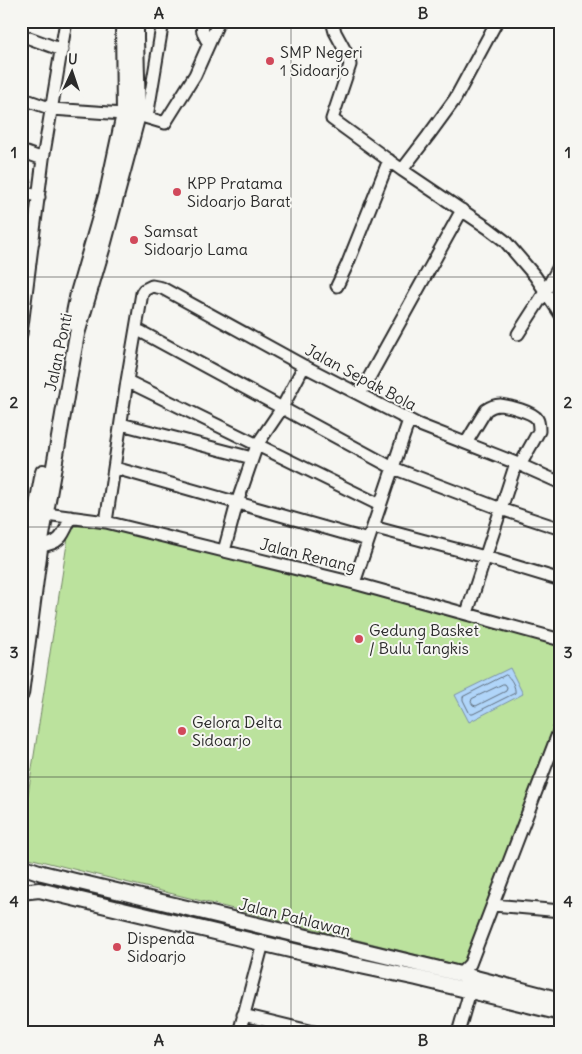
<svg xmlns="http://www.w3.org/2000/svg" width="582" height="1054" font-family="Delius,sans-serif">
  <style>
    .green { fill: #bbe29d; stroke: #738664 }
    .water { fill: #b0d5f9; stroke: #7b91a7 }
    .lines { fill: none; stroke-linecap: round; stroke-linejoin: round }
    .shore { stroke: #606f7d; stroke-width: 1 }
    .minor-casing { stroke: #2b2b2b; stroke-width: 15 }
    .major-casing { stroke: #2b2b2b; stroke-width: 18 }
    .minor { stroke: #f6f6f2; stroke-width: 11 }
    .major { stroke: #f6f6f2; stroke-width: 14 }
    .grid { fill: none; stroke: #2b2b2b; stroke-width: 1; stroke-opacity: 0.55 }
    .poi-dot { fill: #d1495b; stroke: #f6f6f2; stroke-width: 2 }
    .labels { text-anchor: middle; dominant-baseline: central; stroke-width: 4; stroke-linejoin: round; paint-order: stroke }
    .poi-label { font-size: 16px; fill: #2b2b2b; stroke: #f6f6f2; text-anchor: start }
    .street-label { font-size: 16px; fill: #2b2b2b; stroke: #f6f6f2 }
    .neatline { fill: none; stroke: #2b2b2b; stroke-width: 2 }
    .grid-label { font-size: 16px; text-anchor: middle; font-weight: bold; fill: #2b2b2b }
  </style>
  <rect width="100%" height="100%" fill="#f6f6f2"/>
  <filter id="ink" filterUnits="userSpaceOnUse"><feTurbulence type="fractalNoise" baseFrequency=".02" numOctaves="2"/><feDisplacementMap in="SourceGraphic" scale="10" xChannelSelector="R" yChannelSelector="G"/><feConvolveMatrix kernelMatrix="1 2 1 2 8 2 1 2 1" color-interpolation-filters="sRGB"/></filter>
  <g filter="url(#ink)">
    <path class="green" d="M71,518L106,522L561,643V709L491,903L466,967L21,856V839Z"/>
    <path class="water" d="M510,668L523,694L469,722L455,695Z"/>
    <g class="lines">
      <path class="shore" d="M506,675C511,677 516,688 515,693L473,714H470L463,700V697Z
        M503,684H505L507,687L506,691L476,706L473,705L471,702L472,699Z"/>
      <g class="minor-casing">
        <path id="minor" d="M203,21C201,29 204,37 209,43
          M332,21L335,32L348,56L350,65L332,119L402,170L488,228L505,241L535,276L561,315
          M21,35L62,50
          M21,98L52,109L138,115L165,123L195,75L219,21
          M147,117L163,21
          M21,151L43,159
          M402,170L428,136L455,99L497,21
          M21,191L39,197
          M21,237L33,242
          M337,286L347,265L389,160
          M136,329L393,468L501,509L561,529
          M21,334L43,159L66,21
          M518,334L545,292L561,263
          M127,381L380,505
          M360,394L462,210
          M121,424L252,458
          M466,443L486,410C490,407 495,405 500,405C509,406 533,412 537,419C539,422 539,427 539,431L520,465
          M115,468L368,540
          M46,514L106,522L354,583L561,640
          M106,522L127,381L142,293L144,290L152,286L162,288L304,366L417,424L516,463L561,483
          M373,527L485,557L561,580
          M40,546C61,544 63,535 71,517
          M224,551L237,503L257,445L282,408L304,366
          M354,583L409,420
          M467,613L516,463
          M493,905L561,911
          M460,974L470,964L561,726
          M243,1015L318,1033
          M239,1033L263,943
          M458,1033L470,991"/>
      </g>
      <g class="major-casing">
        <path id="major" d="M72,323L78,293L107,193L124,114L123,21
          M21,594L43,472
          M21,694L41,541L77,334L103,246L138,115L136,38V21
          M21,866L42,873L460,974L561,1000
          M21,892L39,890L332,960L417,978L561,1013"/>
      </g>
      <use href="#minor" class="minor"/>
      <use href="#major" class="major"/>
    </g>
  </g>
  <path class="grid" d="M291,21V1033M21,277H561M21,527H561M21,777H561"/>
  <g class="poi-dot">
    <circle cx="270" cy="61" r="5"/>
    <circle cx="177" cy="192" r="5"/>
    <circle cx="134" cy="240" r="5"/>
    <circle cx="359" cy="639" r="5"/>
    <circle cx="182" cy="731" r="5"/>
    <circle cx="117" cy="947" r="5"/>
  </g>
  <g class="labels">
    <g class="poi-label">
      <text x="280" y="52">SMP Negeri<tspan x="280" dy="18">1 Sidoarjo</tspan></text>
      <text x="187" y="183">KPP Pratama<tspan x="187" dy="18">Sidoarjo Barat</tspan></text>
      <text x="144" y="231">Samsat<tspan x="144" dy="18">Sidoarjo Lama</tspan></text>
      <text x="369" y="630">Gedung Basket<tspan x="369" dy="18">/ Bulu Tangkis</tspan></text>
      <text x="192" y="722">Gelora Delta<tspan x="192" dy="18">Sidoarjo</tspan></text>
      <text x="127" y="938">Dispenda<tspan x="127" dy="18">Sidoarjo</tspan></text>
    </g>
    <g class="street-label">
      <text transform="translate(58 352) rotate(-78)">Jalan Ponti</text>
      <text transform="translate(361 377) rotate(28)">Jalan Sepak Bola</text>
      <text transform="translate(308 555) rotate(14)">Jalan Renang</text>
      <text transform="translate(295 917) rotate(14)">Jalan Pahlawan</text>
    </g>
  </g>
  <rect width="582" height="1054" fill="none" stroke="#f6f6f2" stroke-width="55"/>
  <g transform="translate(72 72) rotate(3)" stroke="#f6f6f2" stroke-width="4" paint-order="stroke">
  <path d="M0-4L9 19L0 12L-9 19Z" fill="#2b2b2b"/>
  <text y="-8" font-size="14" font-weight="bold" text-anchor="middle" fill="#2b2b2b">U</text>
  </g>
  <rect x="28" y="28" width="526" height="998" class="neatline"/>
  <g class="grid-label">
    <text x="159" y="19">A</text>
    <text x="423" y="19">B</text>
    <text x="14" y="158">1</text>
    <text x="568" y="158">1</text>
    <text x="14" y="408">2</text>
    <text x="568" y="408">2</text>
    <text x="14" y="658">3</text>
    <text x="568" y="658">3</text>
    <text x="14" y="907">4</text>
    <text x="568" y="907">4</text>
    <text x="159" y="1046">A</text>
    <text x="423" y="1046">B</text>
  </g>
</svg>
